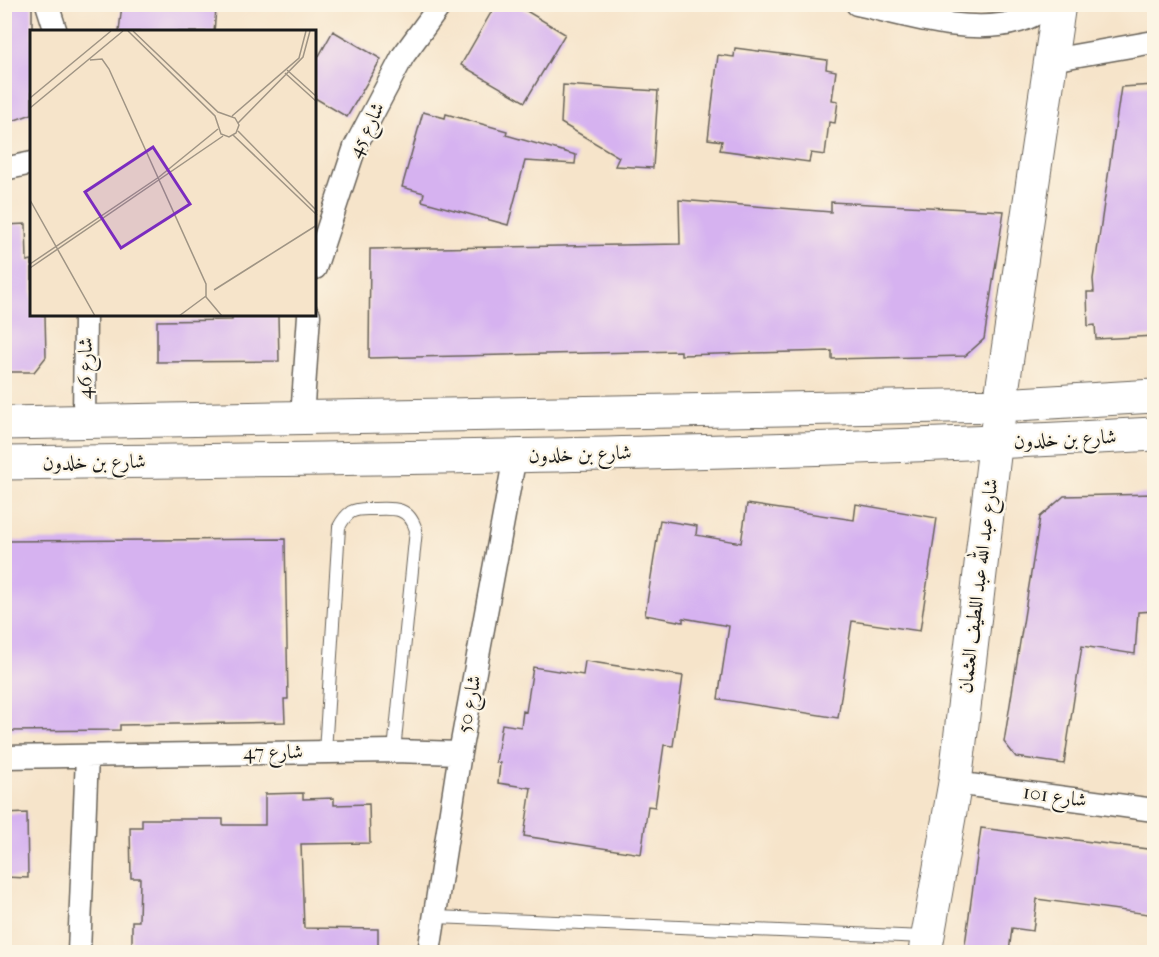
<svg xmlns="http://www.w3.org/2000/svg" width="1159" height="957" font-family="'IM FELL French Canon',Amiri,serif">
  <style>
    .building { fill: #d6b2f0 }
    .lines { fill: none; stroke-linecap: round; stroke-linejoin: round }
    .lane-casing { stroke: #686259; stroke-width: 14 }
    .street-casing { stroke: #686259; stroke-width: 25 }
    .secondary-casing { stroke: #686259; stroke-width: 35 }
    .lane { stroke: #fff; stroke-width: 12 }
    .street { stroke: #fff; stroke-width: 22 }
    .secondary { stroke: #fff; stroke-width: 33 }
    .labels { text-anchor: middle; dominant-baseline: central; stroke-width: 4.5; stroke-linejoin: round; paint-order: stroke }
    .street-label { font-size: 20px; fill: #1c1c1c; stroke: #fcf5e5 }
    .inset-road { fill: none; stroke: #9f9484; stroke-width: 1.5 }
    .view { fill: #7b2cbf; fill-opacity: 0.15; stroke: #7b2cbf; stroke-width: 3 }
    .inset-edge { fill: none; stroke: #1c1c1c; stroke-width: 3 }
  </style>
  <rect width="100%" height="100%" fill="#fcf5e5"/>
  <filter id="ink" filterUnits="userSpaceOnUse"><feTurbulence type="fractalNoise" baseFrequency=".0167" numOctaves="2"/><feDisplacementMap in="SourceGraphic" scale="12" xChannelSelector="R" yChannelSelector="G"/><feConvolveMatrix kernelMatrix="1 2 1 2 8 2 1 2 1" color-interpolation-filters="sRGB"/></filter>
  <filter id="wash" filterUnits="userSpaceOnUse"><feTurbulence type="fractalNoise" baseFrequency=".008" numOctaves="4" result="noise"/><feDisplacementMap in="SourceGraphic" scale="24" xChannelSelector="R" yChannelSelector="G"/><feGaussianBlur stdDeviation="1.35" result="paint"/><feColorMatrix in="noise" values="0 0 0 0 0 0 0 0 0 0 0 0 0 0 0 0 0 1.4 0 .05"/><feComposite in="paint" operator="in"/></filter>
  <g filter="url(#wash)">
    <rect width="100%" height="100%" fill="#f6e4ca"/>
    <g id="blocks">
      <path class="building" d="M4,4H32V114L4,124Z
        M122,4H166L216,9L214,32H119Z
        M496,4H515L565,34L525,102L461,65Z
        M333,31L381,59L347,117L315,98V63Z
        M735,48L827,60L826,69L836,71L832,100L838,101L835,123L829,122L825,155L811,153L809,162L720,150L722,141L708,139L718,55L734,57Z
        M563,85L658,91L653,168L615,166L619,157L561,123Z
        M1155,85V336L1096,339L1095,325L1088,326L1087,292H1094L1093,279L1121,87Z
        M423,112L445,118L446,114L507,131L506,135L576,155L575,164L525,161L508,225L422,201L424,193L402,187Z
        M679,200L831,212V202L1004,211L984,339L965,356L832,359V351L681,355V351L369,358L370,249L680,244Z
        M26,224L27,261L32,260V315H45L46,357L34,372H4V225Z
        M232,315H278L279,361L157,362V321L232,320Z
        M1155,494V611L1138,612L1135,654L1082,646L1064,764L1016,757L1004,742L1040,517L1064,496Z
        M747,504L854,520L856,504L937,518L920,631L852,621L838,718L718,699L729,626L683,618V622L645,615L660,520L697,526L696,535L741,543Z
        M285,539L288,699H284L285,722L120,725V730L4,731V541Z
        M585,661L683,676L673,746L664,745L655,807L648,806L641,854L524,836L531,788L498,783L500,763L496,762L502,724L521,727L523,711L526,712L533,667L583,675Z
        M303,793V799L334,798V805L369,804L370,843L301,844L304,928L378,929V952H139V950L132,949V921H139L140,878H131L130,827H142V819H223V825H265V794Z
        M27,813L28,878L4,877V814Z
        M981,828L1155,850V915L1037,899L1033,931L1012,928L1009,952H964Z"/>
    </g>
  </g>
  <g filter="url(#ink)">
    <use href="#blocks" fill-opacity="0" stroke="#686259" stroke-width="1.5"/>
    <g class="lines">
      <g class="lane-casing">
        <path id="lane" d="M325,752L339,527C342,521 345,516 351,512C358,508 367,509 374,509C395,508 409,507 416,530L394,751
          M435,917L925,937"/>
      </g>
      <g class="street-casing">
        <path id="street" d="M47,4L56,32
          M857,4C906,15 970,36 1019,21C1031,18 1041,11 1052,4
          M1051,60L1154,42
          M4,169L32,163
          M315,268L355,147L403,56L441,4
          M302,418L309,315
          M84,422L85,315
          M4,757L394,751L460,753
          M955,783L1154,810
          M79,952L87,756
          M429,952L460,753L515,456"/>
      </g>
      <g class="secondary-casing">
        <path id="secondary" d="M4,423L1000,405L1154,396
          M4,463C388,458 772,455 1154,434
          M925,952L955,783L1000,405L1059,4"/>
      </g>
      <use href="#lane" class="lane"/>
      <use href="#street" class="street"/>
      <use href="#secondary" class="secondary"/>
    </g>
  </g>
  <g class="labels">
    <g class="street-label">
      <text transform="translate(366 130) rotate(-64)">شارع 45</text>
      <text transform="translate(85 368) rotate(-89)">شارع 46</text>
      <text transform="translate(1065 439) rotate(-3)">شارع بن خلدون</text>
      <text transform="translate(580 454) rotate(-2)">شارع بن خلدون</text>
      <text transform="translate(94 462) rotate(-1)">شارع بن خلدون</text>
      <text transform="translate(978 586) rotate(-83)">شارع عبد الله عبد اللطيف العثمان</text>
      <text transform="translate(469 704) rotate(-79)">شارع 50</text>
      <text transform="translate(273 752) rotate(-1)">شارع 47</text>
      <text transform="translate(1055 796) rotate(8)">شارع 101</text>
    </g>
  </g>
  <g transform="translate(30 30)">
    <rect width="286" height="286" fill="#f6e4ca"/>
    <path class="inset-road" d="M98,1L185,86L191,104L199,107L206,103L209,95L205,88L188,82L103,1M60,30L72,29L79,39L176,254V267L192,286M257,40L287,67M255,43L287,72M0,68L81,1M0,78L93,1M202,86L269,28L276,1M208,93L273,27L280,1M208,101L287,181M203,105L287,185M0,170L65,286M0,234L129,147L188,99M0,238L193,106M184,260L287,195M149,286L176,266"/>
    <path class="view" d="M123,117L160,174L91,218L55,162Z"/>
    <rect width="286" height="286" class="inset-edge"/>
  </g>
  <rect width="1159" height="957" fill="none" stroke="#fcf5e5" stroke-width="24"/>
</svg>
